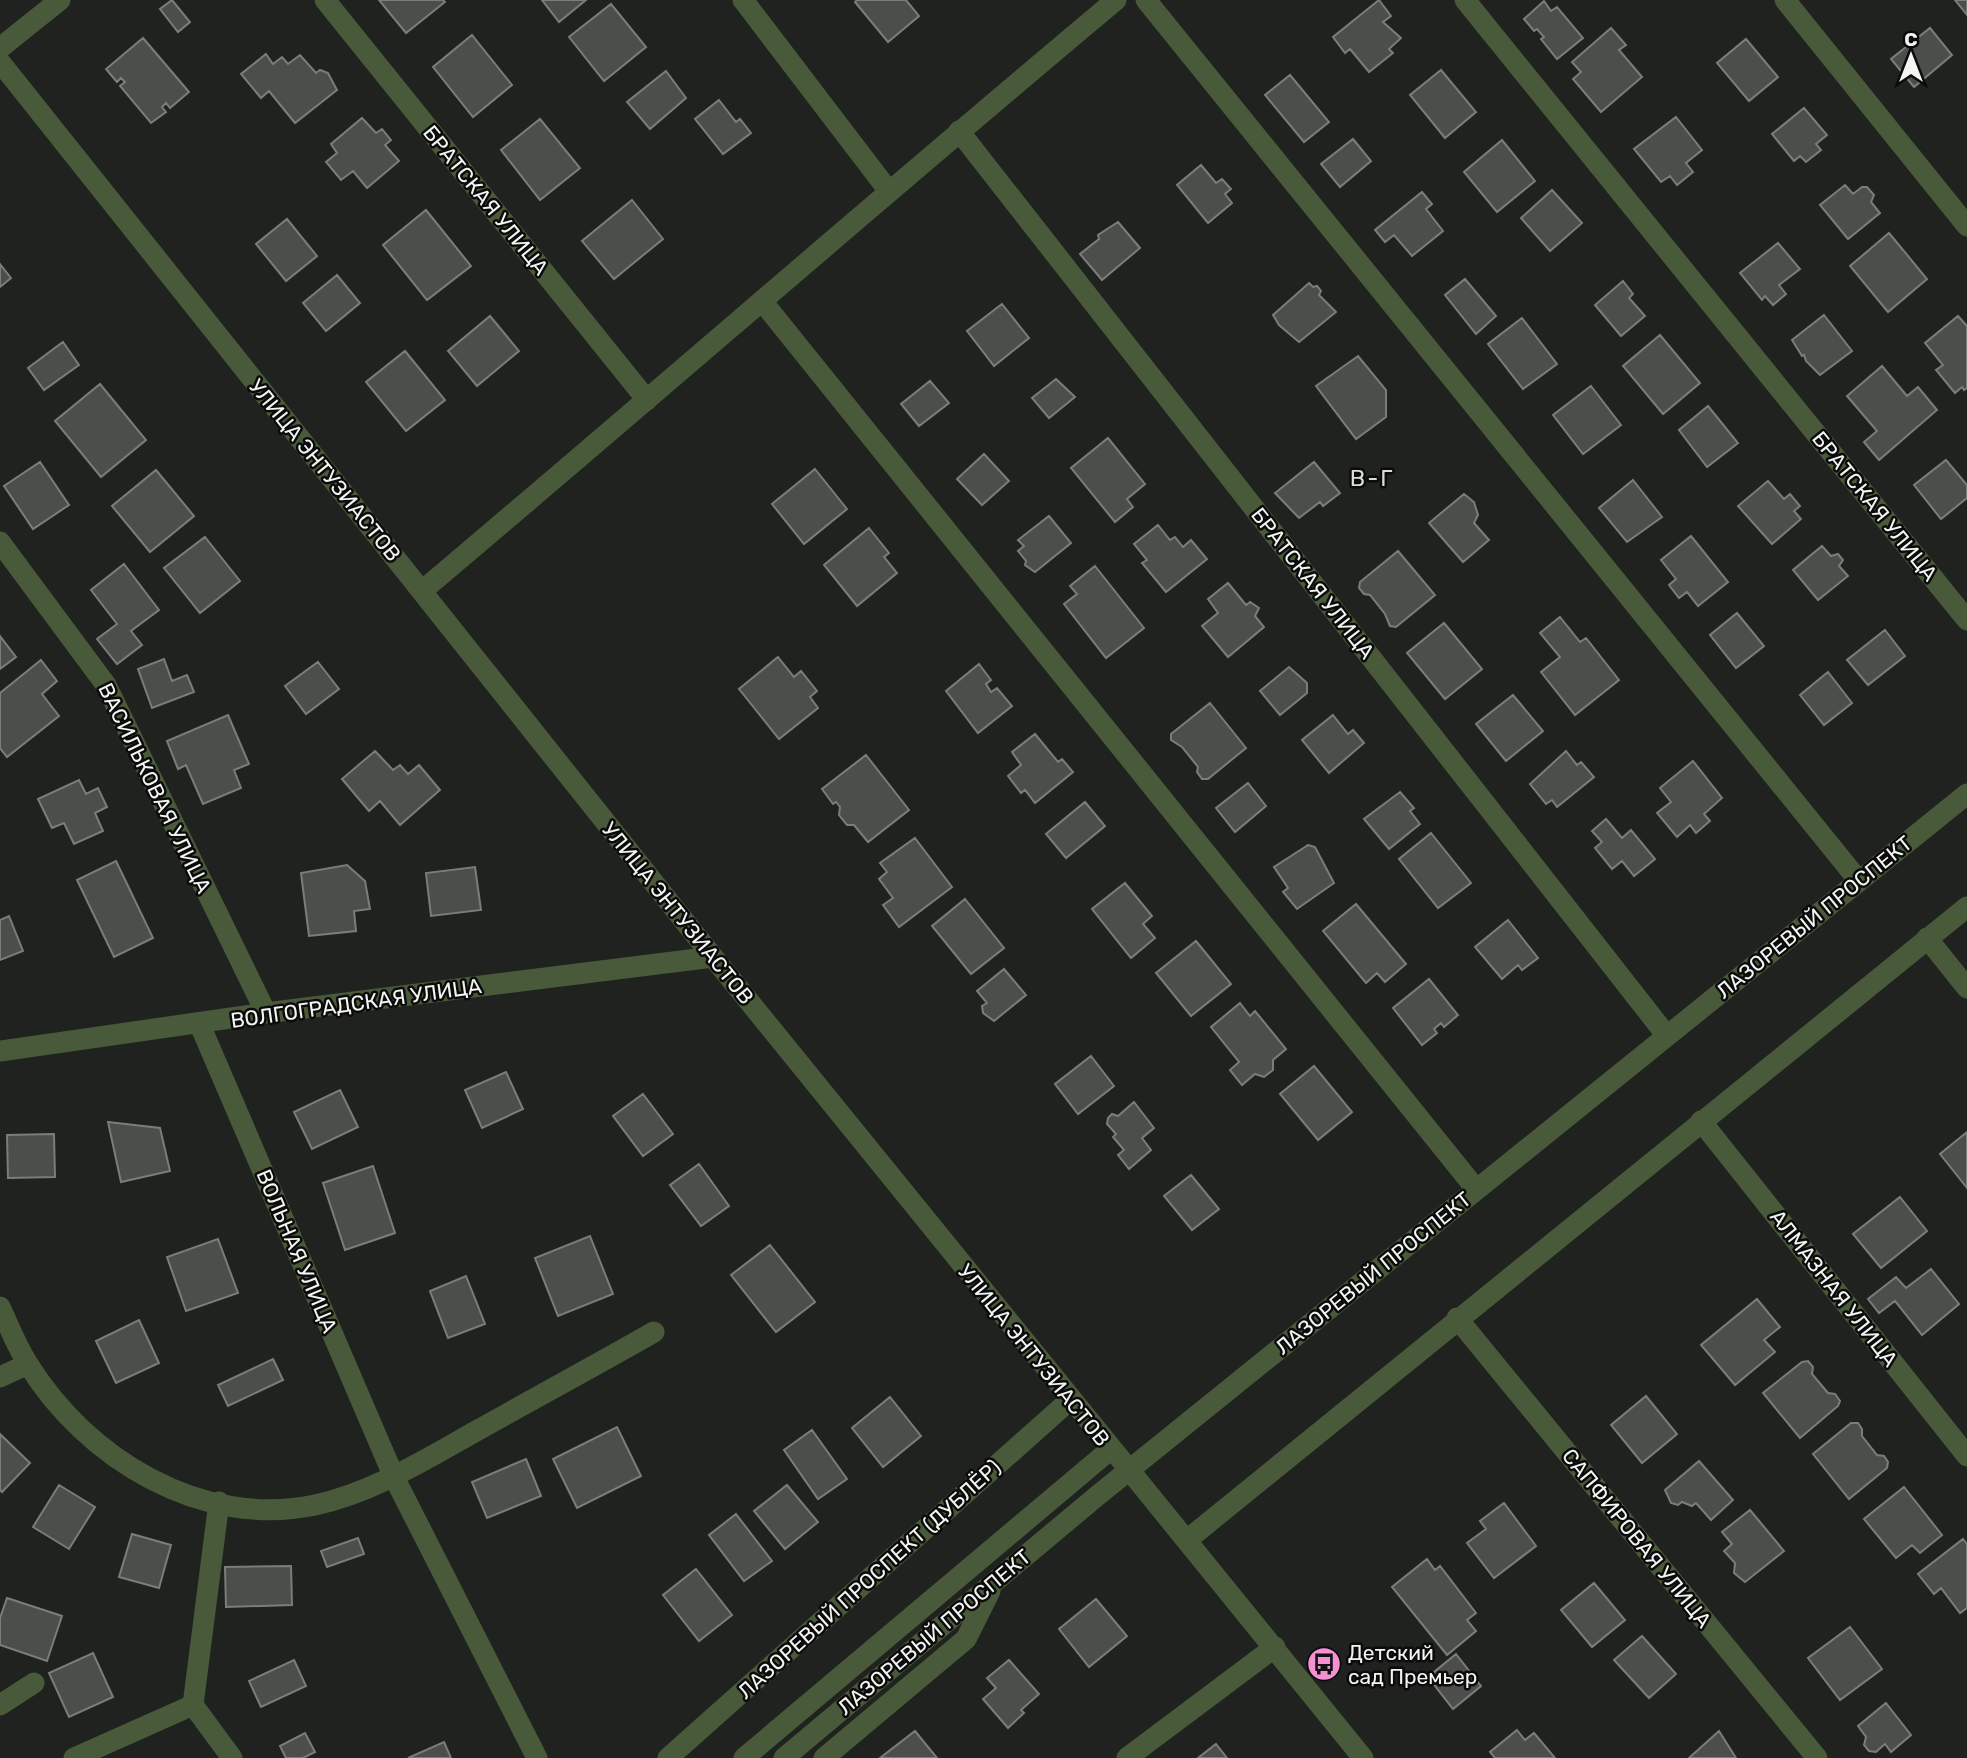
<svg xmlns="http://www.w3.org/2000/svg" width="1967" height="1758" font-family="Rubik,sans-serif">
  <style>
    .building { fill: #4c4e4b; stroke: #7b7d79; stroke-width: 2 }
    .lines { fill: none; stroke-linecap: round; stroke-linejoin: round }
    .minor { stroke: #485a39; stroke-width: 21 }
    .labels { text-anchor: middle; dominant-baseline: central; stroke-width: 5; stroke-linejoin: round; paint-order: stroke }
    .street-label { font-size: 21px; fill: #f3f5f2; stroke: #0a0b0a }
    .poi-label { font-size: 21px; fill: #f3f5f2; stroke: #0a0b0a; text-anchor: start }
    .neighbourhood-label { font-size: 23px; letter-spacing: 2px; fill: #d9dcd7; stroke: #0a0b0a }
  </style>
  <rect width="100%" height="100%" fill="#20221f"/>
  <path class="building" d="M172,0L190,22L178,32L160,9Z
    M379,0H443L445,2L406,33Z
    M542,0H586L559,22Z
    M857,0H906L919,16L888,42L855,2Z
    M1379,0L1391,16L1383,22L1401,38L1389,49L1393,53L1369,72L1350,49L1345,53L1333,37Z
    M1955,0H1967V15Z
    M1544,1L1551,11L1557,7L1583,38L1557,59L1541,39L1544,37L1537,29L1534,31L1524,19Z
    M611,4L646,47L604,81L569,37Z
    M1611,28L1626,45L1619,50L1642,77L1601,112L1573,79L1581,72L1572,62Z
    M1930,28L1952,55L1914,87L1891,59Z
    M472,35L512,85L473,117L433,67Z
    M143,38L189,92L170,108L166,103L162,107L166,112L151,123L120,86L125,82L121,78L117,82L106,69Z
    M1746,39L1778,77L1749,101L1717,63Z
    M266,54L273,64L282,57L288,64L300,55L316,73L320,70L328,73L337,90L295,123L269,91L261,98L241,74Z
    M1441,70L1476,112L1445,138L1410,95Z
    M666,71L686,98L650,129L627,102Z
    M1290,75L1329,122L1304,142L1265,95Z
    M719,100L736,122L740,119L751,133L723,154L695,119Z
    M1804,108L1827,135L1816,144L1821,150L1806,162L1800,156L1794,161L1772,134Z
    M1676,117L1702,150L1686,163L1693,172L1677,185L1670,176L1661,182L1634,149Z
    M362,118L376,133L382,129L391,140L385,145L399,161L367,188L353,171L341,180L326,162L337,153L331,144Z
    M540,119L580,168L540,200L501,150Z
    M1353,139L1371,161L1340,187L1321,164Z
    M1502,140L1535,181L1497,212L1464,172Z
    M1201,165L1216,183L1222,179L1231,189L1225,194L1232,203L1208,223L1177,185Z
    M1845,185L1853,194L1862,187H1867L1874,195L1871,202L1880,213L1848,239L1820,205Z
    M1552,190L1582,223L1550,251L1521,218Z
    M1422,192L1432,204L1426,209L1443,231L1412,256L1394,235L1385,242L1375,230Z
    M632,200L663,239L614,279L582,241Z
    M426,210L471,266L427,300L383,245Z
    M287,219L317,256L286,281L256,244Z
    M1118,222L1140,248L1102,280L1080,254L1099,239L1098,235Z
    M1889,233L1927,279L1888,312L1850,266Z
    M1778,243L1800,269L1779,285L1786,294L1773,305L1765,296L1762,300L1740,273Z
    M0,264L11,278L0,287Z
    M337,275L360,303L326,331L303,303Z
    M1465,279L1496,316L1476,334L1445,295Z
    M1623,281L1633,294L1629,298L1645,316L1621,336L1595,305Z
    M1309,283L1313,287L1317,286L1321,291L1319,295L1336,312L1299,342L1279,325L1273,315Z
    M1002,304L1029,338L994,366L967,331Z
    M1824,315L1852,351L1820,375L1806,361L1804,355L1802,356L1792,340Z
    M490,316L519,351L477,386L448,351Z
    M1958,316L1967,326V388L1964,390L1962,387L1955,393L1936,370L1943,365L1925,343Z
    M1522,318L1557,364L1523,389L1488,344Z
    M1660,335L1700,383L1663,414L1623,366Z
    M63,342L79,365L44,390L28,368Z
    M405,351L445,400L406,431L366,382Z
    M1358,356L1386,390V417L1356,439L1316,386Z
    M1882,366L1907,396L1918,387L1937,410L1879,460L1864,442L1877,431L1847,396Z
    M1056,379L1075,397L1049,418L1032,398Z
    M930,381L949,403L919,426L901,404Z
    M100,384L146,440L101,477L55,421Z
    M1591,386L1621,425L1583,454L1553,415Z
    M1708,406L1738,443L1707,467L1679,430Z
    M1108,438L1145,484L1127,499L1133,507L1115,522L1071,468Z
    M984,454L1009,481L982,505L957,479Z
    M1946,460L1967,485V498L1941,519L1914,485Z
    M40,462L69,505L33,529L4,486Z
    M1314,462L1340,493L1323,506L1320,502L1299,518L1275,493Z
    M815,469L847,509L804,544L772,504Z
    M156,470L194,516L150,552L112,506Z
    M1633,480L1662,517L1627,542L1599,508Z
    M1768,481L1784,499L1790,494L1800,506L1794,511L1801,519L1772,544L1738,506Z
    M1464,494L1474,502L1478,515L1474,523L1489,540L1463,562L1429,523Z
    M1049,516L1071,543L1035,572L1025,565L1026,561L1018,551L1024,546L1018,540Z
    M1158,525L1170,540L1175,537L1183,547L1191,540L1207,559L1166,592L1142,563L1147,560L1134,544Z
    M869,528L889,553L884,557L897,573L857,606L824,565Z
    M1691,536L1728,582L1698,606L1687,592L1679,598L1669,585L1676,579L1661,560Z
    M205,537L240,581L200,613L164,568Z
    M1822,546L1831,556L1838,554L1843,560L1839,566L1848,576L1818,600L1793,570Z
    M1398,551L1435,595L1396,627L1390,626L1385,614L1370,595L1364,594L1359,588L1360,582Z
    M124,564L159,610L131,631L142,645L117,664L97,639L117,624L91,590Z
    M1095,566L1144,628L1106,658L1064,604L1077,594L1070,586Z
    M1228,583L1246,605L1250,602L1259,608L1255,616L1264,627L1228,657L1202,626L1218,613L1208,599Z
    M1737,613L1764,646L1736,668L1710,635Z
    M1560,617L1580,642L1586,638L1619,680L1575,715L1541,672L1560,657L1540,633Z
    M1444,623L1482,669L1445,699L1407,653Z
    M1885,630L1905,656L1868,685L1847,660Z
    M0,636L16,657L0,669Z
    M778,657L794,677L801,671L817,691L810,697L818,708L779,739L739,689Z
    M164,659L172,681L187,675L194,692L152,708L138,669Z
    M41,660L57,681L42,694L59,716L7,757L0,748V693Z
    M318,662L339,689L306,714L285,686Z
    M979,664L991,680L986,684L991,692L997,688L1012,706L978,733L946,691Z
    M1289,667L1307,683V693L1280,715L1260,691Z
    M1828,672L1852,703L1824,725L1800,695Z
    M1513,695L1543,731L1506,761L1476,724Z
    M1210,703L1246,748L1208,779H1202L1197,772L1198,767L1182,747L1171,740V734Z
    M228,715L249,764L234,770L241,788L203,804L186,765L178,769L167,741Z
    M1333,715L1348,734L1353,730L1364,743L1329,773L1302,740Z
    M1035,734L1058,762L1062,759L1073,772L1035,803L1025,790L1021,793L1008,776L1021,765L1012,752Z
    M375,751L393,770L400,765L408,774L419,765L440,790L400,825L380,801L369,811L342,779Z
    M1566,751L1577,765L1581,762L1594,777L1557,807L1552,800L1546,804L1530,784Z
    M866,755L909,810L868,842L854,825H847L839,815L840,807L836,802L833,804L822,789Z
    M1693,761L1722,798L1704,814L1710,821L1696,833L1690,825L1677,837L1657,813L1671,802L1660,788Z
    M79,780L86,794L98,788L107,807L95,813L103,831L74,844L64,823L52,828L38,799Z
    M1248,783L1266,806L1235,832L1216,808Z
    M1400,792L1414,808L1410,811L1420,824L1389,849L1364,819Z
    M1085,802L1105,826L1066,858L1046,834Z
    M1606,819L1622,838L1631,830L1655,859L1634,876L1622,861L1612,869L1595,848L1602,842L1592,831Z
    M1431,833L1471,883L1438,908L1399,859Z
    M915,838L952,887L899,927L883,905L893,898L879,879L887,872L880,863Z
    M1308,845L1315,847L1334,883L1297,909L1283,892L1288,888L1274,867Z
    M116,861L153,938L114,957L77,880Z
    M347,865L365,881L370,909L354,911L356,931L309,936L301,873Z
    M475,867L481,910L431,916L426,873Z
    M1125,883L1152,916L1143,924L1155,938L1131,958L1092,909Z
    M965,899L1004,948L971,974L932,926Z
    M1356,904L1406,964L1385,982L1377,973L1366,983L1323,931Z
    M9,916L23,951L0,960V920Z
    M1508,920L1538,958L1522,970L1518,965L1502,979L1475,947Z
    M1196,941L1231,984L1191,1016L1156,973Z
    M1004,969L1026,995L994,1021L983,1013L982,1006L987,1003L977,991Z
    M1429,979L1458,1015L1444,1027L1441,1023L1434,1029L1437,1033L1422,1045L1393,1008Z
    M1240,1003L1250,1016L1255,1011L1286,1049L1273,1060V1070L1264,1077L1255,1074L1242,1085L1230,1070L1239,1062L1211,1027Z
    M1091,1056L1114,1086L1078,1114L1055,1084Z
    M1314,1066L1352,1112L1318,1140L1280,1094Z
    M506,1072L523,1109L482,1128L465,1090Z
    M340,1090L358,1127L312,1149L294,1112Z
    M643,1094L673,1134L643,1156L613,1116Z
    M1134,1102L1154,1128L1142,1138L1151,1150L1129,1169L1118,1155L1124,1150L1113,1137L1116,1134L1107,1124L1108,1118L1112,1114L1118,1116Z
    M108,1122L160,1128L170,1171L121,1182Z
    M1967,1132V1188L1940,1154Z
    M54,1134L55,1177L8,1178L7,1135Z
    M699,1164L729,1206L701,1226L670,1185Z
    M373,1166L395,1233L345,1250L323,1183Z
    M1191,1175L1219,1209L1192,1230L1164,1196Z
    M1900,1197L1927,1231L1881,1268L1853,1234Z
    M590,1236L613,1294L558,1316L535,1258Z
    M218,1239L238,1293L186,1311L167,1257Z
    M770,1245L815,1302L776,1332L731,1275Z
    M1931,1269L1959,1304L1922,1335L1895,1301L1879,1313L1868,1299L1896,1277L1906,1288Z
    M466,1276L485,1324L448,1338L430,1291Z
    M1757,1299L1780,1327L1764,1340L1775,1352L1735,1385L1701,1345Z
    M139,1320L159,1363L116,1383L96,1341Z
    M273,1359L283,1380L228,1406L218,1385Z
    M1808,1361L1813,1367L1812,1374L1828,1393L1835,1394L1840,1401L1838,1406L1800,1438L1763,1393L1802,1362Z
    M1646,1396L1677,1434L1642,1463L1611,1425Z
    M890,1397L921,1436L883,1467L852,1428Z
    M1851,1423H1858L1862,1429V1436L1877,1455L1884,1456L1888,1462L1887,1468L1849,1499L1813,1454Z
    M617,1427L641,1476L577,1508L553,1459Z
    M812,1430L847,1479L818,1499L784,1450Z
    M0,1434L30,1463L2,1492L0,1490Z
    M526,1459L541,1496L487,1518L472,1482Z
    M1699,1461L1733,1500L1711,1520L1696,1503L1692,1506L1682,1502L1678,1505L1671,1503L1665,1490Z
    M59,1485L95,1507L69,1549L33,1527Z
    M787,1485L818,1522L785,1549L754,1511Z
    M1904,1487L1942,1535L1920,1553L1912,1545L1896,1558L1864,1519Z
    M1504,1503L1536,1546L1494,1578L1467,1543L1486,1529L1480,1521Z
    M1750,1510L1784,1551L1745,1582L1734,1573L1735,1563L1724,1551L1732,1544L1722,1532Z
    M736,1514L772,1561L744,1581L709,1535Z
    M132,1534L171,1545L159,1588L119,1577Z
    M358,1538L364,1554L327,1567L321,1551Z
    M1963,1539L1967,1544V1608L1960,1613L1941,1588L1934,1594L1918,1574Z
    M1427,1559L1435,1570L1440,1566L1476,1613L1467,1620L1476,1631L1447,1655L1392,1587Z
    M291,1566L292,1605L226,1607L225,1567Z
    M696,1569L732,1615L699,1641L663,1595Z
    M1594,1583L1625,1620L1592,1647L1561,1610Z
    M7,1598L62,1616L47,1661L0,1645V1618Z
    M1096,1599L1127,1636L1089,1667L1059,1629Z
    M1850,1627L1882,1669L1840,1700L1808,1658Z
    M1642,1636L1676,1674L1649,1698L1614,1660Z
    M93,1653L113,1697L69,1717L49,1673Z
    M1456,1654L1481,1686L1453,1709L1428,1677Z
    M294,1660L306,1686L261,1707L249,1681Z
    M1009,1660L1039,1694L1021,1710L1024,1713L1008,1728L983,1699L996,1688L987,1678Z
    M1886,1703L1911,1735L1891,1752L1885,1744L1876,1752L1869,1751L1864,1745L1866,1737L1858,1726Z
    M1517,1730L1525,1740L1534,1733L1555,1758H1495L1490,1752Z
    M915,1731L937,1758H880Z
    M1719,1731L1736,1758H1689Z
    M305,1733L315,1752L303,1758H286L280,1746Z
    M444,1742L451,1758H408Z
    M1216,1744L1227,1758H1198Z"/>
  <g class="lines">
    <path class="minor" d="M325,0L647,400
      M743,0L888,190
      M1146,0L1859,881
      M1465,0L1967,620
      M1785,0L1967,226
      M0,48L60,0
      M0,62L713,957L1363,1758
      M959,131L1667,1036
      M762,301L1476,1189
      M0,542L106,685L266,1013
      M422,591C654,395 883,195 1116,0
      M1927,938L1967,988
      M200,1025L394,1477L537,1758
      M0,1051L266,1013L713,957
      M1701,1121L1967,1456
      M0,1307C9,1326 17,1347 28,1364C86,1458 201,1529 315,1505C374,1492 426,1459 478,1430C537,1397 596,1365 654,1332
      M1457,1318L1817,1758
      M0,1377L28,1364
      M1187,1540L1967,907
      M0,1705L34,1683
      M193,1705L232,1758
      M74,1758L193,1705L219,1502
      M668,1758L1070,1400
      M744,1758L1111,1449
      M784,1758L1097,1496L1967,794
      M824,1758L966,1639L990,1591
      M1127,1758L1275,1647"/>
  </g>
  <defs>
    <g id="bus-disc" transform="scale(1.75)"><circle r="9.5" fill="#f591d2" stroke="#0a0b0a"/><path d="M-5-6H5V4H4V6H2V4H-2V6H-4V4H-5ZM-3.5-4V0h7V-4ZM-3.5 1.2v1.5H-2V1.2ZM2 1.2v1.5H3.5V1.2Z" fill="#111"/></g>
  </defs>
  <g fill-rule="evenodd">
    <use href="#bus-disc" x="1324" y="1664"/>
  </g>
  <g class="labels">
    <g class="street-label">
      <text transform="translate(486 200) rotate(51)">БРАТСКАЯ УЛИЦА</text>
      <text transform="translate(325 470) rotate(51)">УЛИЦА ЭНТУЗИАСТОВ</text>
      <text transform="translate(1875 506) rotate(51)">БРАТСКАЯ УЛИЦА</text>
      <text transform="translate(1313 583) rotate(52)">БРАТСКАЯ УЛИЦА</text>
      <text transform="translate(155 788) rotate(64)">ВАСИЛЬКОВАЯ УЛИЦА</text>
      <text transform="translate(678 913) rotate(51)">УЛИЦА ЭНТУЗИАСТОВ</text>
      <text transform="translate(1814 917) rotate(-39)">ЛАЗОРЕВЫЙ ПРОСПЕКТ</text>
      <text transform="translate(356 1003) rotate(-8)">ВОЛГОГРАДСКАЯ УЛИЦА</text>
      <text transform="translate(297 1251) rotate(67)">ВОЛЬНАЯ УЛИЦА</text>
      <text transform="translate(1373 1273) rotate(-39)">ЛАЗОРЕВЫЙ ПРОСПЕКТ</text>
      <text transform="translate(1834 1288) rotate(52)">АЛМАЗНАЯ УЛИЦА</text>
      <text transform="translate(1034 1355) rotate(51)">УЛИЦА ЭНТУЗИАСТОВ</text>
      <text transform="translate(1637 1538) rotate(51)">САПФИРОВАЯ УЛИЦА</text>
      <text transform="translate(869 1579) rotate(-42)">ЛАЗОРЕВЫЙ ПРОСПЕКТ (ДУБЛЁР)</text>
      <text transform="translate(934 1632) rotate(-40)">ЛАЗОРЕВЫЙ ПРОСПЕКТ</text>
    </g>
    <g class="poi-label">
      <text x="1348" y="1652">Детский<tspan x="1348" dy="24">сад Премьер</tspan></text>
    </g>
    <g class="neighbourhood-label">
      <text x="1372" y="478">В-Г</text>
    </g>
  </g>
  <g transform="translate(1911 56)" stroke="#0a0b0a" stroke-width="5" paint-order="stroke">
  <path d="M0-5L12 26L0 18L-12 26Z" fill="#f3f5f2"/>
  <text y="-10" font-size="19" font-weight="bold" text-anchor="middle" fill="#f3f5f2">С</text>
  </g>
</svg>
